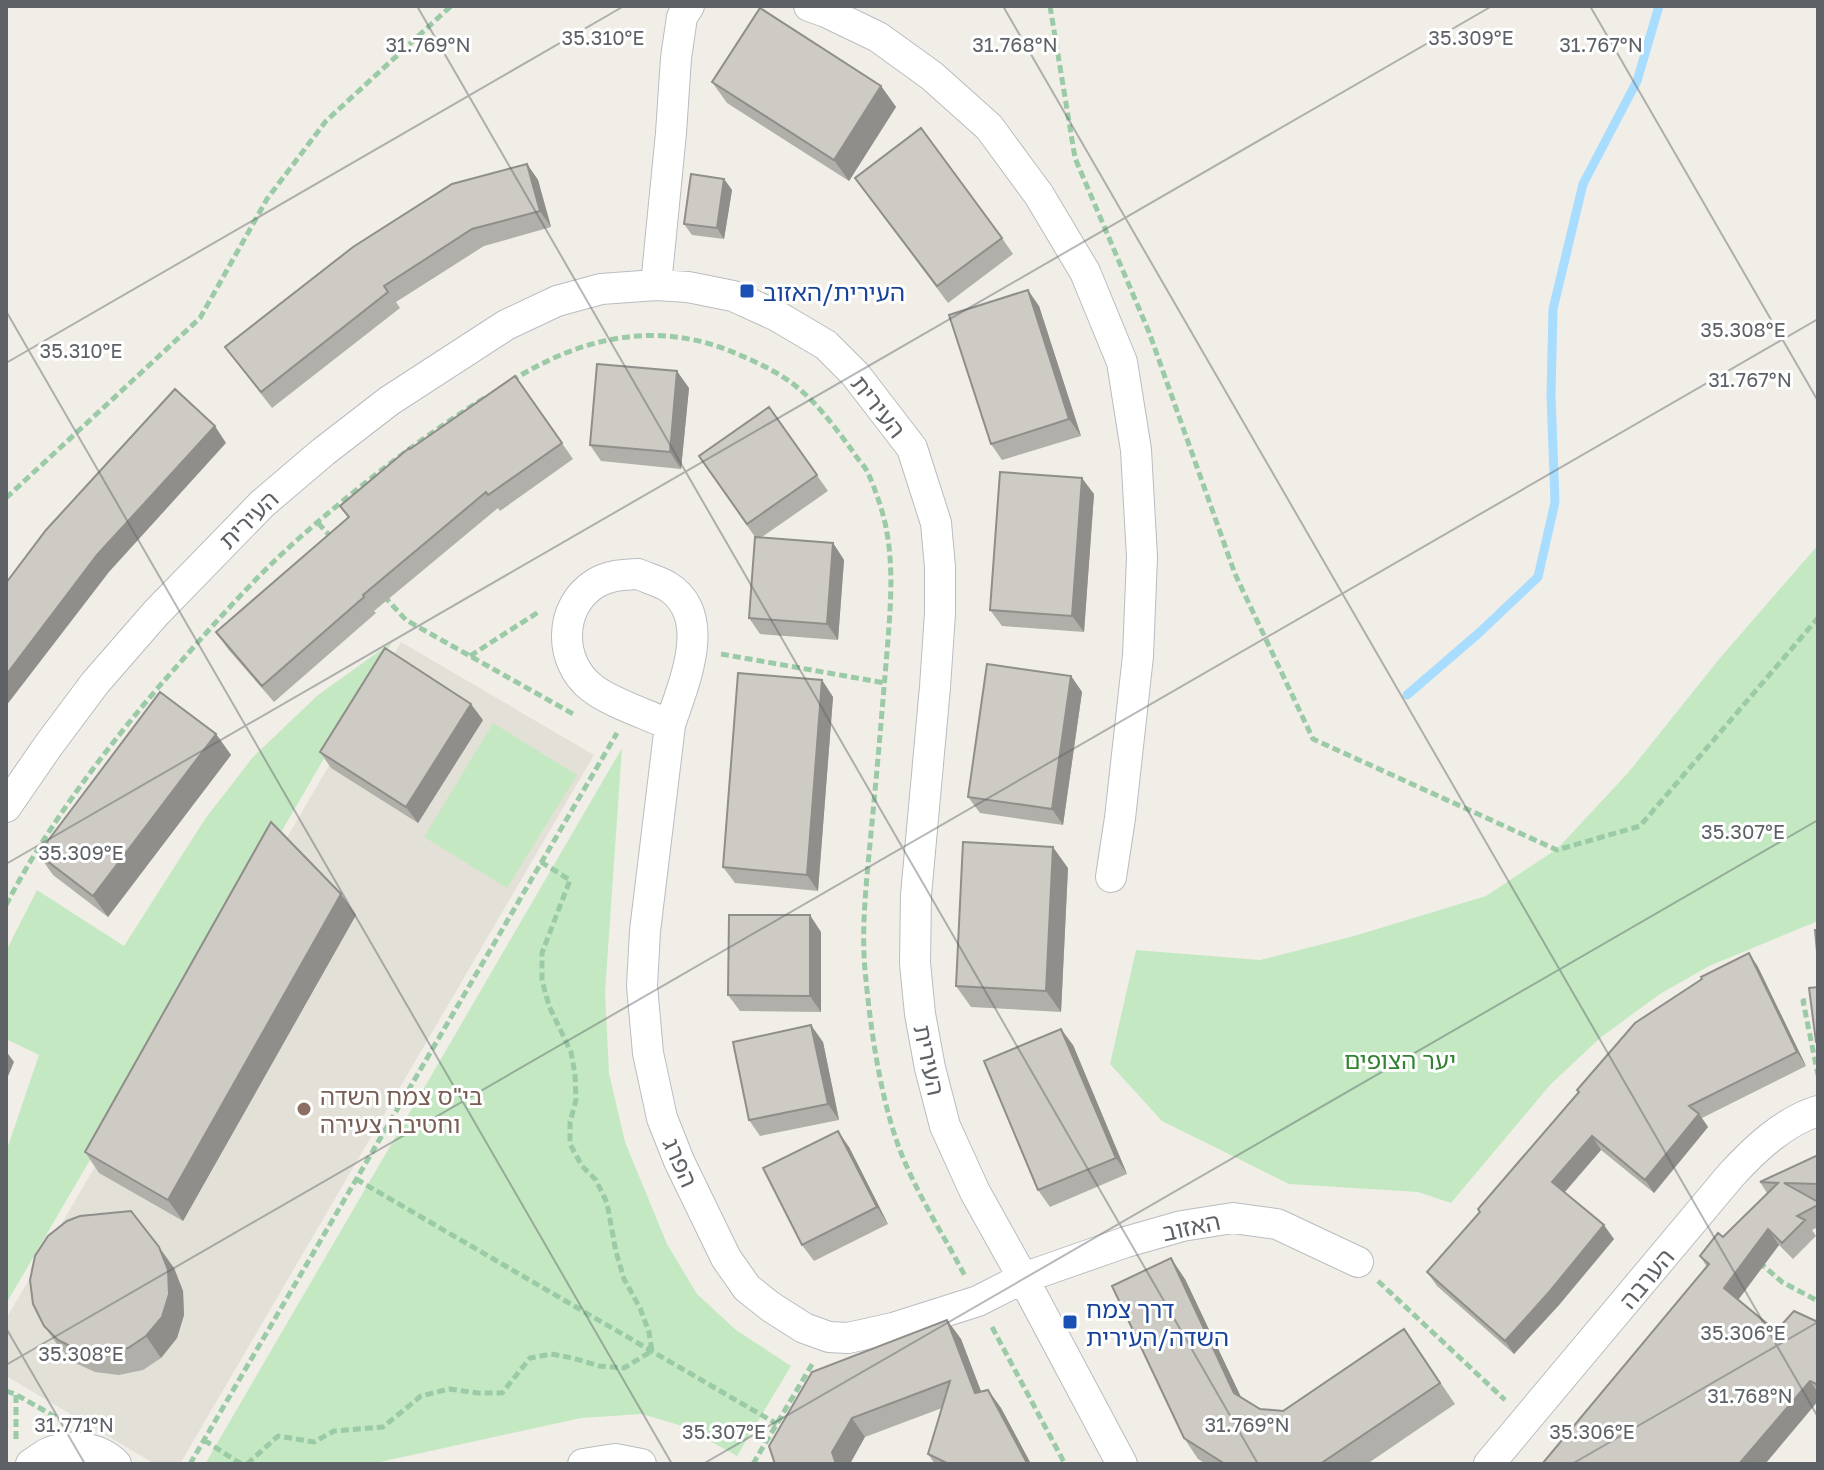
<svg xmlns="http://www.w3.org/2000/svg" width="1824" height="1470" font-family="'Golos Text','Noto Sans Hebrew',sans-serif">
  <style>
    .education { fill: #e3e0d7 }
    .green { fill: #c4e9c2 }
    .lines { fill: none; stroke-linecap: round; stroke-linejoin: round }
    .stream { stroke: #a8ddff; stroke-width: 9 }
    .minor-casing { stroke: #b9bcc0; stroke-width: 32 }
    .path { stroke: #9bcaa7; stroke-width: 5; stroke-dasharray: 8 4; stroke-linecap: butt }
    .minor { stroke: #fff; stroke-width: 30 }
    .wall { fill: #b1afa9 }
    .shaded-wall { fill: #908e8a }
    .building { fill: #cecbc5; stroke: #908e8a; stroke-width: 2 }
    .ticks { fill: none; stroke: #5e6267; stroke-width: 2; stroke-opacity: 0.45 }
    .transit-dot { fill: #1a4fb4; stroke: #fff; stroke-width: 3 }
    .education-dot { fill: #8d6e63; stroke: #fff; stroke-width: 3 }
    .labels { text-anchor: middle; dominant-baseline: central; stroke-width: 6; stroke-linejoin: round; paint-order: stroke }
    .transit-label { font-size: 24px; fill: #164399; stroke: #fff; text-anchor: start }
    .street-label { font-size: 24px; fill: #5e6267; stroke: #fff }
    .park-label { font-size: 24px; fill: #318231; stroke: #fff }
    .education-label { font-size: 24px; fill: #785e54; stroke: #fff; text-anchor: start }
    .ticks-label { font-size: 20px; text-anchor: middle; fill: #5e6267; stroke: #fff; stroke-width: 6; stroke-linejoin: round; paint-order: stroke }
  </style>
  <rect width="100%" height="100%" fill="#f1eee7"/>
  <path class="education" d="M401,642L594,755L180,1464H155L6,1376V1319Z"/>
  <path class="green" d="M1818,545V921L1709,966L1660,994L1600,1038L1550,1085L1451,1203L1418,1192L1289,1184L1162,1121L1110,1064L1136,950L1260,960L1354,936L1486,896L1557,849L1627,774L1720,658Z
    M392,642L6,1304V1152L39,1055L6,1039V951L37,890L124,946L205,819L253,757L318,695Z
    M493,723L577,775L507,888L424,837Z
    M622,748L605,992L609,1073L625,1142L667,1244L697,1294L736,1330L791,1366L737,1456L685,1427L642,1414L581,1418L371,1464H205Z"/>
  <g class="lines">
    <path class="stream" d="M1407,695L1480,632L1538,577L1555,502L1551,396L1553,309L1583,184L1637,81L1659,6"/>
    <g class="minor-casing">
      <path id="minor" d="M809,6L826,12L878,37L932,76L989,127L1039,195L1085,272L1122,362L1136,450L1142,557L1138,656L1120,818L1111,877
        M656,285L671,133L676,58L682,17L689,6
        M638,574C647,578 658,581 667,586C715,616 683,684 670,725C649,715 609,702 592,688C558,662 558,606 596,583C609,575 623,575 638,574Z
        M670,725L645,931L642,986L648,1053L662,1118L679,1161L726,1258L747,1288L771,1307L804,1328L829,1337L848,1338L893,1328L978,1301L1023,1278L1126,1242L1182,1226L1233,1218L1277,1224L1358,1262
        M6,807L48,746L95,683L156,613L262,504L323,452L389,401L506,325L557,301L601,289L656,285L688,287L733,296L777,316L826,345L855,374L912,448L936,523L940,567V613L935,687L916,895L915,963L920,1014L930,1068L945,1126L975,1192L1023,1278L1122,1464
        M31,1464C36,1461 42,1456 48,1453C70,1443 99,1447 116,1464
        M583,1464L615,1459L641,1464
        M1489,1464L1731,1175C1754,1150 1784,1121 1818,1111"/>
    </g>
    <path class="path" d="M1050,6L1075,158L1149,332L1235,574L1313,739L1557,850L1640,826L1818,618
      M511,381C585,335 661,319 742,356C761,364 781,374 797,387C819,405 837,430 854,453C858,460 865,466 868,473C876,491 884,514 887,533C894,572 890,613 887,652C882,712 877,772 871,833C867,878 861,925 865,970C870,1025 879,1090 897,1142C914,1190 942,1232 965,1276
      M6,498L200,318L267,199L326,121L451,6
      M318,523L332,538
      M384,596L406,620L575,715
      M721,654L885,683
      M470,656L540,611
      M6,905C47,826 106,748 163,682C205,634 250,582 297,540C356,488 419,439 486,397
      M1818,999L1803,1001L1818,1075
      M356,1179L777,1424
      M1759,1262L1782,1282L1818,1301
      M1378,1281L1505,1400
      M992,1327L1065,1464
      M6,1391L15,1394L61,1420
      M16,1395V1441
      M204,1440L241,1464
      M190,1464L617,733
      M247,1464L278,1436L314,1442L334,1431L383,1427L421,1396L449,1389L478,1393H502L530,1358L551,1354L573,1358L599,1366L624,1368L652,1351L649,1332L640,1308L624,1279L616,1252L607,1203L596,1180L582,1166L570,1144V1122L576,1100L575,1074L571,1052L549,1006L542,980V953L570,880L541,862
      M753,1464L814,1361"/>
    <use href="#minor" class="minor"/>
  </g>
  <path class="wall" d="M712,82L881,86L896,107L849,181L727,103Z
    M527,164L538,180L551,227L484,246L396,302L400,308L272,408L225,347Z
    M855,178L1002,238L1013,254L948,303Z
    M724,179L732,190L724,239L692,235L684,224Z
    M1039,306L1081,436L1002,460L991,444Z
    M515,376L573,459L500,511L498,508L374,611L376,613L274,702L228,649L216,632L348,517L340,506L410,449Z
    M689,388L681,469L601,461L590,445Z
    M769,407L828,491L762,537L833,543L844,560L838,640L760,634L749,618L755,537L699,456Z
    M1094,494L1084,632L1002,626L990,610Z
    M1071,676L1082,692L1063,825L980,813L968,797Z
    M822,680L833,697L818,891L735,883L723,867Z
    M483,720L418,823L331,768L320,752Z
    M216,734L231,755L108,917L53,875L38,854Z
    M1068,868L1061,1012L971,1007L956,986Z
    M356,915L183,1221L99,1173L85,1152Z
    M821,932V1012L740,1011L728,995Z
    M1749,953L1758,967L1806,1066L1702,1118L1708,1127L1654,1193L1601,1150L1565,1192L1614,1239L1559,1305L1514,1354L1437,1286L1427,1272L1480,1212L1478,1209L1579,1092Z
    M823,1042L839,1120L760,1136L749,1120Z
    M1073,1045L1127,1174L1050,1207L1038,1190Z
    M849,1147L888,1224L814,1261L802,1245Z
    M1818,1155V1200H1814L1818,1202V1227L1812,1230L1816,1236L1793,1259L1779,1245L1738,1300L1776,1331L1818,1322V1401L1765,1464H1542L1707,1267L1700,1256L1723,1237L1767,1193L1760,1182Z
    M174,1268L183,1291L184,1315L177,1338L161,1358L143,1370L119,1375L95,1372L73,1362L59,1347L44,1326Z
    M1185,1279L1241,1397L1260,1409L1283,1411L1404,1329L1455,1404L1367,1464H1206L1198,1459L1184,1438Z
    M947,1320L961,1339L981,1392L988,1390L1001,1408L1031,1464H935L928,1454L942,1408L865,1437L775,1464Z"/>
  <path class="shaded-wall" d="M881,86L896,107L849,181L834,160Z
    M527,164L538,180L551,227L540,211Z
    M724,179L732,190L724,239L717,228Z
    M1028,290L1039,306L1081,436L1069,419Z
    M677,371L689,388L681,469L670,452Z
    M215,426L226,443L109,572L6,706V675L97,555Z
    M1082,478L1094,494L1084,632L1072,616Z
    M833,543L844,560L838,640L827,624Z
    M1071,676L1082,692L1063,825L1052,809Z
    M822,680L833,697L818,891L807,875Z
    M471,704L483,720L418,823L406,807Z
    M216,734L231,755L108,917L93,896Z
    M1053,847L1068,868L1061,1012L1046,991Z
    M341,894L356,915L183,1221L168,1200Z
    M810,915L821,932V1012L810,996Z
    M1749,953L1758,967L1806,1066L1797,1052Z
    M811,1025L823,1042L839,1120L828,1104Z
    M1061,1029L1073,1045L1127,1174L1116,1158Z
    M6,1051L14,1062L6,1081Z
    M1699,1114L1708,1127L1654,1193L1645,1180Z
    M838,1131L849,1147L888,1224L877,1207Z
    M1592,1136L1601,1150L1562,1195L1552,1182Z
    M1604,1225L1614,1239L1559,1305L1514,1354L1505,1341Z
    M1768,1229L1779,1245L1735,1304L1724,1288Z
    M159,1247L174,1268L183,1291L184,1315L177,1338L161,1358L146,1336Z
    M1171,1258L1185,1279L1249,1414L1234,1393Z
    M947,1320L961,1339L989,1412L975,1393Z
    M1810,1381L1818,1393V1401L1765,1464H1739Z
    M988,1390L1001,1408L1031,1464L1027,1463Z
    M852,1418L865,1437L850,1464H836L832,1452Z"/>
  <path class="building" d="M760,8L881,86L834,160L712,82Z
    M921,128L1002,238L937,286L855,178Z
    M527,164L540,211L472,229L384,286L388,292L261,392L225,347L353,247L452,184Z
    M691,174L724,179L717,228L684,224Z
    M1028,290L1069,419L991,444L949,315Z
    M597,364L677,371L670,452L590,445Z
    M515,376L562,443L488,495L486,492L363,595L364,597L262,686L216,632L349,517L340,506L409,448L410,449Z
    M175,389L215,426L97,555L6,675V583L46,530Z
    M769,407L817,475L747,524L699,456Z
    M1000,472L1082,478L1072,616L990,610Z
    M755,537L833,543L827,624L749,618Z
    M385,648L471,704L406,807L320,752Z
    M987,664L1071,676L1052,809L968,797Z
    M738,673L822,680L807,875L723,867Z
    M160,692L216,734L93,896L38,854Z
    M271,822L341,894L168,1200L85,1152Z
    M963,842L1053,847L1046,991L956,986Z
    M729,915H810V996L728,995Z
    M1815,930H1818V962Z
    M1749,953L1797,1052L1689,1106L1699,1114L1645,1180L1592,1136L1552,1182L1604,1225L1550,1291L1505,1341L1427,1272L1480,1212L1478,1209L1579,1092L1577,1090L1635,1023L1702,979L1701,977Z
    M1818,987V1042H1816L1809,988Z
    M811,1025L828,1104L749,1120L733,1042Z
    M1061,1029L1116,1158L1038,1190L984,1061Z
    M838,1131L877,1207L802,1245L763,1168Z
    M1818,1155V1184L1784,1183L1818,1202V1205L1797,1216L1805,1220L1782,1243L1768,1229L1724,1288L1776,1331L1794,1311L1818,1322V1385L1810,1381L1739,1464H1542L1709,1264L1700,1256L1718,1233L1723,1237L1778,1183L1760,1182Z
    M131,1211L159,1247L168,1270L169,1294L162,1317L146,1336L128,1348L104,1354L80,1351L58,1340L44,1326L33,1304L30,1280L35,1256L48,1236L67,1221L80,1216Z
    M1171,1258L1234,1393L1260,1409L1283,1411L1404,1329L1440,1383L1320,1464H1225L1184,1438L1112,1286Z
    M947,1320L975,1393L988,1390L1027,1463L949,1464L928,1454L950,1381L852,1418L832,1452L836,1464H775L769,1446L812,1372Z"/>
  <path class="ticks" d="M417,6L1258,1464M1003,6L1818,1417M1590,6L1818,401M6,311L672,1464M6,363L624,6M6,864L1492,6M6,1328L85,1464M6,1365L1818,319M703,1464L1818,820M1572,1464L1818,1322"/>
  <g class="transit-dot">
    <rect x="739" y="283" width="16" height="16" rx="4"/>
    <rect x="1062" y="1314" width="16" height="16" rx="4"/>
  </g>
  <circle class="education-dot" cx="304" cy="1109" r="8"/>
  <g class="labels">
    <g class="transit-label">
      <text x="763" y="291">העירית/האזוב</text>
      <text x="1086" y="1308">דרך צמח<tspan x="1086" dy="28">השדה/העירית</tspan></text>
    </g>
    <g class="street-label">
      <text transform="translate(879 406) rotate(52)">העירית</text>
      <text transform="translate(248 519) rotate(-44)">העירית</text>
      <text transform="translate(930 1060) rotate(78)">העירית</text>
      <text transform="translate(681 1162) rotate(66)">הפרג</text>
      <text transform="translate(1191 1226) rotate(-12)">האזוב</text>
      <text transform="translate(1646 1278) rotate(-50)">הערבה</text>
    </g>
    <g class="park-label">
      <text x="1400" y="1059">יער הצופים</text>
    </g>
    <g class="education-label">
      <text x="320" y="1095">בי"ס צמח השדה<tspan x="320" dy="28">וחטיבה צעירה</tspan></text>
    </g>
  </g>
  <g class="ticks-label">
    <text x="603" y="45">35.310°E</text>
    <text x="1471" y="45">35.309°E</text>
    <text x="428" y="52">31.769°N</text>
    <text x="1015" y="52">31.768°N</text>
    <text x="1601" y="52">31.767°N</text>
    <text x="1743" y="337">35.308°E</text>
    <text x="81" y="358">35.310°E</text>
    <text x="1750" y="387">31.767°N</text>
    <text x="1743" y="839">35.307°E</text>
    <text x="81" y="860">35.309°E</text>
    <text x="1743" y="1340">35.306°E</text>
    <text x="81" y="1361">35.308°E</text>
    <text x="1750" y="1403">31.768°N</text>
    <text x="74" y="1432">31.771°N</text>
    <text x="1247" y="1432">31.769°N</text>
    <text x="724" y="1439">35.307°E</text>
    <text x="1592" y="1439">35.306°E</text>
  </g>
  <rect width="1824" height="1470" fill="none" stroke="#5e6267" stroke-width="16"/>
</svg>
